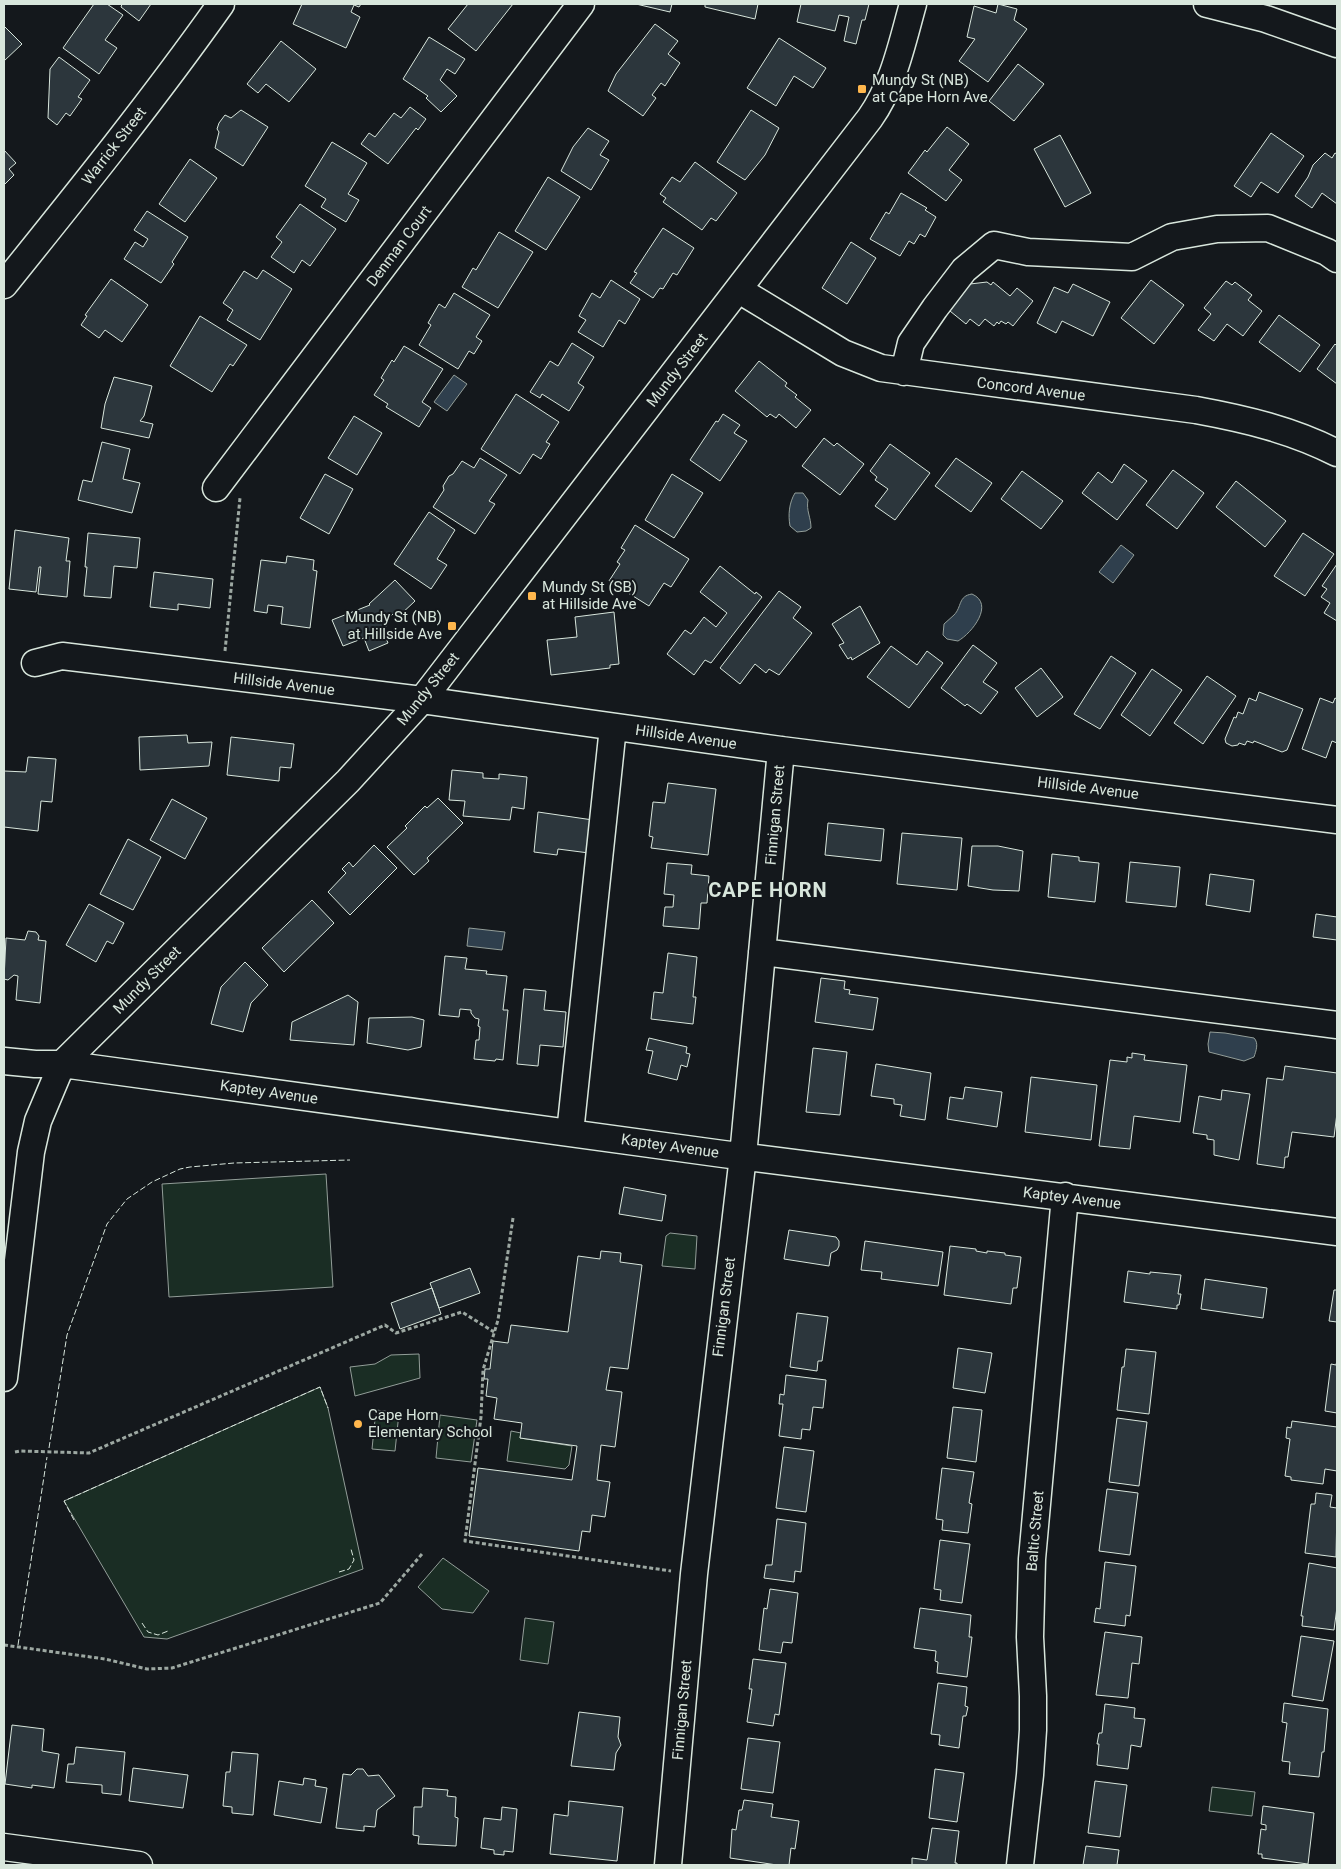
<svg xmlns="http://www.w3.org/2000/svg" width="1341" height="1869" font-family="Roboto,sans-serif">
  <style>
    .green { fill: #1a2d24; stroke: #939e99 }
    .water { fill: #2f3f4d; stroke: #939e99 }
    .building { fill: #2c363c; stroke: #d8e6dc }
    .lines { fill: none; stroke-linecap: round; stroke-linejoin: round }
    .minor-casing { stroke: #d8e6dc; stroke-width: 29 }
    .path { stroke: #9da8a2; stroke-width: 3; stroke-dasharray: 4 2.5; stroke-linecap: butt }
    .minor { stroke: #14181c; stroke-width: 26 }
    .fence { stroke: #d8e6dc; stroke-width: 1; stroke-dasharray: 6 2.5; stroke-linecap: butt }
    .poi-dot { fill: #ffb74d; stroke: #14181c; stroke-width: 2 }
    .labels { text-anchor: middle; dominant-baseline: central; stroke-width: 4; stroke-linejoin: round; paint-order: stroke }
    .poi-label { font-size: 15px; fill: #d8e6dc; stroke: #14181c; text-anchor: start }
    .street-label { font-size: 15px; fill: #d8e6dc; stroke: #14181c }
    .district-label { font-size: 20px; font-weight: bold; letter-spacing: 1px; fill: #d8e6dc; stroke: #14181c }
  </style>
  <rect width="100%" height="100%" fill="#14181c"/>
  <path class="green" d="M326,1174L333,1287L169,1297L162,1184Z
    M670,1233L697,1236L695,1269L662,1266L666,1236Z
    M419,1354L420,1378L355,1396L350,1367L375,1364L391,1355Z
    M320,1387L328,1408L363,1569L167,1639L144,1637L64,1501Z
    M376,1410L399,1413L395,1451L372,1449Z
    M440,1415L477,1420L471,1462L436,1458Z
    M511,1431L521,1433L520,1438L572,1446L569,1465L565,1469L507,1461Z
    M443,1558L489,1591L473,1613L442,1609L418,1587Z
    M525,1618L554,1622L548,1664L520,1660Z
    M1212,1787L1255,1792L1252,1816L1209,1811Z"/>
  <path class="water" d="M454,375L467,384L447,411L434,402Z
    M795,493H803L808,500C806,511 811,517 811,528L806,531L797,532L790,526C788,515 789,503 795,493Z
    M1121,545L1134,555L1113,583L1099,572Z
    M972,594C995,604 972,633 958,641L947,639L943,635L944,624C947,621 951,618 954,615C962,607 958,596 972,594Z
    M469,928L505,932L502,950L467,946Z
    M1210,1032L1225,1033L1254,1038C1259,1043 1256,1051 1254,1057L1244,1061L1209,1052L1208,1044Z"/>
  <path class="building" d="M94,4H107L123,15L105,40L117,48L99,74L63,48Z
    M122,4H151L139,21L121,7Z
    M302,4H361L359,7L354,5L351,12L360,17L346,48L293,24Z
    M468,4H513L476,51L448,29Z
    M636,4H672L670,12Z
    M705,4H758L755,19L705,7Z
    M801,4H869L865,20H862L856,44L844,41L849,17L839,15L835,31L797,22Z
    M998,4L1017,9L1014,20L1027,29L988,82L959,61L975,39L967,37L974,6L996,13Z
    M655,24L678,41L668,54L680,63L665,86L661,83L652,95L656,98L643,116L608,91L616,74Z
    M4,26L22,44L4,61Z
    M429,37L465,59L455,74L447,69L440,80L457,96L441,112L426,98L428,96L403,79Z
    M779,38L826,68L813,88L794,76L776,106L747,88Z
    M281,41L316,69L289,102L266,84L258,93L247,84Z
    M59,57L90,80L78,97L82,99L70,116L66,113L57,125L48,118L50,69Z
    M1018,64L1044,84L1014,121L989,101Z
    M410,107L426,119L418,130L416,128L388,164L361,144L369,133L375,137L394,113L401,118Z
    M241,110L268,127L243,166L215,148L219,132L217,129L219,123L225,115L231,118Z
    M751,110L779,128L765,155L745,180L717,162Z
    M947,127L969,144L949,170L962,180L946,201L908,173L925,150L927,152Z
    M588,128L609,141L600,155L609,160L591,190L561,171L573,147Z
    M1271,133L1304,156L1278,193L1261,182L1251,197L1234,186Z
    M1060,135L1091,193L1065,207L1034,149Z
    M332,142L367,163L348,194L359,200L346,222L321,207L326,199L305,186Z
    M4,150L16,163L9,169L14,175L4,185Z
    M1325,153L1332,158L1335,153L1337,154V204L1322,193L1312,208L1295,196L1308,177L1313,165Z
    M190,159L217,178L185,222L159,204Z
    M695,162L737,193L716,221L711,218L702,230L663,202L666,198L660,194L672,177L680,182Z
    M548,177L580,197L546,250L515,231Z
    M901,193L927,208L925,210L936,217L925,237L920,234L914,244L909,241L900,256L870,239L886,212L889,214Z
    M300,204L336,229L310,266L302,260L294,273L271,257L282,242L276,237Z
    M147,211L188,237L172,262L174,264L161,283L124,259L135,242L143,247L148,239L134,230Z
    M663,228L694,248L677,275L673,273L663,289L660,288L653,298L630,283L637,273L634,272Z
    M499,232L533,252L498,308L462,287L473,268L476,270Z
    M851,242L876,258L847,304L822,288Z
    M263,270L292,289L260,340L227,320L233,310L223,303L244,271L257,279Z
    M111,279L148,305L122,342L105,330L99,338L81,325L87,316L85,315Z
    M611,280L640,299L625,324L619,320L603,347L578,332L586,320L579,316L592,293L600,298Z
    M1151,280L1184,305L1154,344L1121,318Z
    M1226,281L1232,285L1235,282L1252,295L1248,300L1262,311L1243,336L1227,324L1214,341L1198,330L1211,314L1204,308Z
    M987,282L991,285L993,282L1010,296L1017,288L1033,301L1013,326L1008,322L1006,324L1001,321L999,324L997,322L994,326L985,319L979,326L970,319L966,324L945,307L970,284Z
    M1073,284L1110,302L1093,336L1062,321L1056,333L1037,323L1054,287L1068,293Z
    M454,293L490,315L476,337L482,341L474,354L469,351L458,369L419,345L431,325L428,323L439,304L445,308Z
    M1279,315L1320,345L1300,372L1259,342Z
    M200,316L247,345L233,366L230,364L212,392L170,366Z
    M572,343L594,357L578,383L584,387L569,411L542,394L540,398L530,392L550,361L558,366Z
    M1335,344L1337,346V384L1317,369Z
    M404,346L443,369L422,402L431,408L419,427L386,407L388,404L374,395L384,380L381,378L392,360L394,362Z
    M759,361L787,383L785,386L797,395L795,397L811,410L796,428L779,414L776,418L770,414L767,417L735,391Z
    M114,377L152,386L144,416L140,421L153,424L149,438L101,428L105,404Z
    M516,394L559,422L546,442L550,444L541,459L533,454L520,474L481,449Z
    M723,414L740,425L734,433L747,441L720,481L690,460L716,421L718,422Z
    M354,416L382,433L357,475L328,458Z
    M824,438L834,446L837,443L864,464L840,495L802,466Z
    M102,442L130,449L123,479L140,483L132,513L78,500L83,480L92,482Z
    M890,444L930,473L895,520L875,506L888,489L875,480L877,477L870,471Z
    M480,458L507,475L489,501L495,504L475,534L433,507L444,490L443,486L449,476L453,474L462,461L474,468Z
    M956,458L992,483L971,512L935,486Z
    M1124,464L1147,481L1117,520L1082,493L1098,472L1112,483Z
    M1173,470L1204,493L1177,529L1146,505Z
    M1022,471L1063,501L1041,529L1001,499Z
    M325,474L353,489L329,534L300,518Z
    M672,474L703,493L674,538L645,520Z
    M1236,481L1286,521L1265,547L1216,507Z
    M429,512L455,530L437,559L447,565L431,589L394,564Z
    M635,525L689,559L671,587L664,583L649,606L609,581L620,564L617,562L625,550L621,548Z
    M15,530L69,538L66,561H70L67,597L38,594L41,567H39L36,592L9,589Z
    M88,533L140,538L137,568L114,566L111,598L84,596L87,567H85Z
    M1303,533L1334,554L1305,596L1274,576Z
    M287,556L314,560L313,570L317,571L310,628L281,624L283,607L268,605L267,613L254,611L261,560L286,563Z
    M1337,564V621L1324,613L1330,603L1321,597L1327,589L1322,586Z
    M720,566L755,594L756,592L762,597L711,663L705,660L694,675L667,654L685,630L691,634L704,617L716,627L727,613L700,592Z
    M154,572L213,579L210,608L178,604V610L150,607Z
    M395,580L415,601L399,616L395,612L385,622L387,625L383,630L388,643L369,651L364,638L343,646L332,620L370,605L369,604Z
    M779,591L801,607L793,618L812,633L779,675L769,669L766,673L755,664L740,684L720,668Z
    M860,606L880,643L852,660L851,657L848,659L839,645L844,643L832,624Z
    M614,612L619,664L610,665V668L551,675L547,640L577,637L575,617Z
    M973,645L997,663L983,682L998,692L981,714L967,704L965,706L941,688Z
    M891,646L917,665L927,651L943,663L909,708L867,677Z
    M1111,656L1136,673L1100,729L1074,714Z
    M1041,668L1063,697L1037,717L1015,688Z
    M1152,669L1182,690L1150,736L1121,715Z
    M1207,676L1236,696L1203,744L1174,723Z
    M1259,692L1303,709L1287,750L1282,752L1254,741L1253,743L1247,741L1245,745L1239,743L1238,745L1232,746L1226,743L1225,739L1234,717L1236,718L1238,712L1243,714L1249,698L1256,701Z
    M1320,698L1333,703L1335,698L1337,699V743L1332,741L1326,758L1302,749Z
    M187,735L188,743L212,742L209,766L140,770L139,737Z
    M231,737L294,744L291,768L280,767L279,781L227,775Z
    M28,757L56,759L52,802L41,801L38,831L4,827V771L26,772Z
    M452,770L483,773V778L499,779V774L527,777L524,809L512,807L510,820L463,816L465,801L449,800Z
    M668,783L716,789L708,855L651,848L653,837L649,836L653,802L665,803Z
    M438,798L463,823L427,858L429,861L414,875L387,847L407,828L405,826L425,806L427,808Z
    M172,799L207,818L185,859L150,840Z
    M538,812L593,820L589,853L558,849L557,855L534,852Z
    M828,823L884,829L881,861L825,855Z
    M902,833L962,838L957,890L897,884Z
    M128,839L161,857L133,910L100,894Z
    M374,845L397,868L350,915L328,892L346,873L342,869L349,862L353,867Z
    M972,846H998L1023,851L1019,891L993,890L968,886Z
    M1052,854L1079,857V861L1099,863L1095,902L1048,897Z
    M1130,862L1180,867L1176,907L1126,902Z
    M667,863L692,865L691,874L709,876L707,903H701L699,929L663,926L665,907H673L674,895L664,894Z
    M1210,874L1254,880L1250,912L1206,905Z
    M312,900L334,923L284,972L262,948Z
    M89,904L124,923L113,944L107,941L96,962L66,945Z
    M1316,914L1337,917V940L1313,937Z
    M28,931L36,932L39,936L38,940L46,941L40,1003L16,1000L18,976L14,975L8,980L4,979L6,938L25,940Z
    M668,953L697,957L693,997H696L693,1024L651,1019L654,992L663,993Z
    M445,956L467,958L465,969L487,971L486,974L507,976L503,1010H508L503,1060L496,1059L495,1061L474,1059L476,1040H479L480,1027L478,1026L479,1019L475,1018L471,1013V1010L460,1009L459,1017L439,1015Z
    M245,962L268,985L251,1003L243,1032L211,1024L221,987Z
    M821,978L845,981L844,989L850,990L849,994L878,998L873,1030L815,1022Z
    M524,989L546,991L544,1010L566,1012L563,1047L540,1045L538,1066L517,1064Z
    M348,995L358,1002L354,1045L290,1040L292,1022Z
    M412,1017L424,1020L421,1047L408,1050L367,1043L369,1018Z
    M649,1038L687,1047L686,1053L690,1054L687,1067L681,1065L677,1080L648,1073L653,1051L646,1050Z
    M813,1048L847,1052L840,1115L806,1112Z
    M1132,1053L1145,1055L1144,1060L1187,1065L1180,1122L1134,1116L1130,1149L1099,1146L1110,1060L1127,1062V1057L1132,1058Z
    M876,1064L931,1073L925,1120L900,1116L902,1105L894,1104V1099L871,1096Z
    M1285,1066L1337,1073V1113L1334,1137L1292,1132L1288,1157H1285L1284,1168L1257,1164L1267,1078L1283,1080Z
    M1031,1077L1097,1085L1091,1140L1025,1132Z
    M965,1087L1002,1092L997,1127L947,1119L950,1097L963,1099Z
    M1222,1090L1250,1094L1239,1160L1214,1155V1140L1207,1139V1135L1193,1133L1199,1096L1221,1100Z
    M624,1187L666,1195L662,1221L619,1214Z
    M789,1230L836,1237L839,1241V1246L837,1250L831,1253L829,1266L784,1259Z
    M865,1241L943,1252L938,1286L881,1279L882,1272L861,1270Z
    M950,1246L976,1249V1251L987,1253V1251L1005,1253V1255L1021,1257L1017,1288H1013L1011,1304L944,1295Z
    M601,1251L621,1253L620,1262L642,1265L628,1369L610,1367L606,1390L622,1392L615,1447L601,1445L597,1480L610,1482L605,1517L592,1515L590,1532L582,1531L579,1551L469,1536L478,1468L572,1480L577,1446L520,1438L522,1423L494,1419L497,1398L486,1396L488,1379H484L485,1369H490L493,1341L508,1343L511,1325L568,1332L578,1256L600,1259Z
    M470,1268L480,1293L439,1308L430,1283Z
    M1128,1271L1150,1274V1272L1181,1275L1178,1294H1181L1179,1305H1177V1309L1124,1302Z
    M1205,1279L1267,1288L1263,1318L1201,1309Z
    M432,1288L441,1314L400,1329L391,1303Z
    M1334,1290H1337V1322L1329,1321Z
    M797,1313L828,1317L822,1361H818L817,1371L790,1367Z
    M958,1348L992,1353L985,1393L953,1388Z
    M1126,1349L1156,1352L1149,1414L1117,1410L1122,1367H1124Z
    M1337,1360V1413L1325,1411L1331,1364L1336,1365Z
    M786,1375L826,1380L823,1408L813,1407L810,1430L802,1429L801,1439L779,1436L783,1404H779L780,1394L784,1395Z
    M953,1407L982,1410L976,1462L947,1458Z
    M1117,1418L1147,1422L1139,1486L1109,1482Z
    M1292,1421L1337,1427V1471L1325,1469L1323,1484L1291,1480V1477L1285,1476L1290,1439L1286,1438L1287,1427L1291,1428Z
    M784,1447L814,1451L806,1512L776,1508Z
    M942,1468L974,1472L969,1503L972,1504L968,1533L942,1530L943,1520L936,1519Z
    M1107,1489L1138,1493L1130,1555L1099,1551Z
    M1316,1493L1332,1495L1330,1507L1337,1508L1336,1557L1305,1553L1311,1504H1315Z
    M777,1519L806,1523L801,1572L795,1571L794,1582L764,1578L766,1565H772Z
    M940,1540L970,1544L962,1603L940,1600L941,1590L934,1589Z
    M1105,1562L1136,1566L1130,1616L1126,1615L1125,1626L1094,1622L1096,1608L1100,1609Z
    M1309,1563L1337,1568V1607L1334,1630L1302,1626L1303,1616H1301Z
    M770,1589L798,1593L792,1643L783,1642L781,1653L759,1650L764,1608L767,1609Z
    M920,1608L971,1615L969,1637H972L967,1677L937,1673L938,1662L935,1661L936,1651L914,1648Z
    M1105,1632L1142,1637L1139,1664L1132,1663L1128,1698L1096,1695Z
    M1301,1636L1334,1641L1323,1701L1292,1696Z
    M753,1659L786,1663L779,1715L775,1714L773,1726L747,1722L752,1689H749Z
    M938,1683L967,1687L965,1706L968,1707L966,1716H963L959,1748L939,1745L940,1735L931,1734Z
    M1284,1703L1328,1709L1324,1752H1322L1319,1777L1289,1774L1290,1762L1282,1761L1287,1723L1282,1722Z
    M1105,1704L1135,1708L1134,1718L1145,1719L1141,1747L1131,1745L1128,1769L1097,1765L1099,1744H1097L1099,1733H1102Z
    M579,1712L620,1717L618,1737L621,1745L616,1753L614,1770L571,1766Z
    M12,1725L44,1729L42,1751L59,1754L54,1788L32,1785V1788L5,1784Z
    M748,1738L780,1742L773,1793L741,1789Z
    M76,1747L125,1752L121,1795L102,1793V1785L66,1782L68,1764H74Z
    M232,1752L258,1754L253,1815L232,1813V1807L223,1806L226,1772H230Z
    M133,1768L188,1775L183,1808L129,1801Z
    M357,1769H363L368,1776L379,1775L395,1796L377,1810L375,1827L364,1826V1831L336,1828L343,1774L351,1775Z
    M935,1769L964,1773L957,1822L929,1818Z
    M304,1778L316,1780L315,1786L327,1788L321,1823L274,1815L279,1781L303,1785Z
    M1095,1781L1127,1785L1120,1837L1088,1833Z
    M423,1788L448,1790L447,1796L456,1797L455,1817L458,1818L456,1846L418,1844L419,1836L413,1835L414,1807H422Z
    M744,1800L773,1804L771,1817L799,1821L795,1849L791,1848L789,1865H777L730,1858L732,1829L736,1830L739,1810H742Z
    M569,1801L623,1807L617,1861L550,1854L554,1814L568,1816Z
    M1263,1806L1314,1813L1308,1864L1262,1858V1854H1258L1261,1829L1266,1830V1825L1261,1824Z
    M502,1807L517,1809L513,1852L504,1851V1855L494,1854V1850L481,1848L484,1818L501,1820Z
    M932,1828L959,1831L955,1863H957V1865H912V1858L927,1860Z
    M1086,1846L1119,1850L1117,1865H1083Z"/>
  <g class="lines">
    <g class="minor-casing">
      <path id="minor" d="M1207,4L1266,19L1337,44
        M4,285C78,193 153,100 221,4
        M739,290L843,353L881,368L1196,410C1245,419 1292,430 1337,453
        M904,372L911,343L935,308L964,270L994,245L1028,252L1132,257L1172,237L1217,229L1268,228L1327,252L1337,259
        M216,488L581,4
        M35,663L62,656L422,700L781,750L1337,820
        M762,952L1337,1025
        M4,1061L35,1064H62L723,1154L1337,1232
        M570,1133L613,727
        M4,1378L31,1152L38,1121L62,1064L348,781L422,700L870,118C894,84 902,43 913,4
        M4,1847L139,1865
        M668,1865L694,1574L743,1156L781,750
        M1020,1865L1030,1775L1033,1730V1696L1030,1637L1032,1559L1065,1196"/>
    </g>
    <path class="path" d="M225,651L240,498
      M513,1218L498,1320L483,1370L481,1417L465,1541L671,1571
      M15,1452L20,1451L89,1453L385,1325L396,1333L462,1312L494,1332
      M4,1645L105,1659L147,1669L172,1668L380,1603L422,1554"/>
    <use href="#minor" class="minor"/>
    <path class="fence" d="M49,1448L67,1335L107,1224L127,1199L152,1182L180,1169L190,1167L234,1163L350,1160
      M74,1520L64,1501L320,1387L328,1408
      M339,1572L349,1569L354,1560L351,1549
      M142,1623L148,1632L158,1635L168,1631
      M18,1645L47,1457"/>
  </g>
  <g class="poi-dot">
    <rect x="857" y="84" width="10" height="10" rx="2.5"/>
    <rect x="527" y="591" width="10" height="10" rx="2.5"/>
    <rect x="447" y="621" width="10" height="10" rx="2.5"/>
    <circle cx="358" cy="1424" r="5"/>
  </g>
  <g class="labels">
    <g class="poi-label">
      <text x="872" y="80">Mundy St (NB)<tspan x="872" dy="17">at Cape Horn Ave</tspan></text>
      <text x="542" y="587">Mundy St (SB)<tspan x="542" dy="17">at Hillside Ave</tspan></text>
      <text x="442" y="617" text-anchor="end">Mundy St (NB)<tspan x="442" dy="17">at Hillside Ave</tspan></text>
      <text x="368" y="1415">Cape Horn<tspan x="368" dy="17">Elementary School</tspan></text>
    </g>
    <g class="street-label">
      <text transform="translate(114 146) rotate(-52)">Warrick Street</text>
      <text transform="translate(399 246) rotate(-53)">Denman Court</text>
      <text transform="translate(677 370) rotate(-52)">Mundy Street</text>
      <text transform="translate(1031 389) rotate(7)">Concord Avenue</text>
      <text transform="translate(284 684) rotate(7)">Hillside Avenue</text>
      <text transform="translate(428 689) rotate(-51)">Mundy Street</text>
      <text transform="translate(686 737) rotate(8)">Hillside Avenue</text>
      <text transform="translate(1088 788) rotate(7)">Hillside Avenue</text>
      <text transform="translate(775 815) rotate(-85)">Finnigan Street</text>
      <text transform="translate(147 980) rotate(-45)">Mundy Street</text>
      <text transform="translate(269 1092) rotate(8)">Kaptey Avenue</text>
      <text transform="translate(670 1146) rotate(8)">Kaptey Avenue</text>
      <text transform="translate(1072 1198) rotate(7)">Kaptey Avenue</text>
      <text transform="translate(724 1307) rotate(-83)">Finnigan Street</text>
      <text transform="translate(1035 1531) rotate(-85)">Baltic Street</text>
      <text transform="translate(682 1710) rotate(-85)">Finnigan Street</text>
    </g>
    <g class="district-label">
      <text x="768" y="890">CAPE HORN</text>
    </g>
  </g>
  <rect width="1341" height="1869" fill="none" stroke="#d8e6dc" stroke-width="10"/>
</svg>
